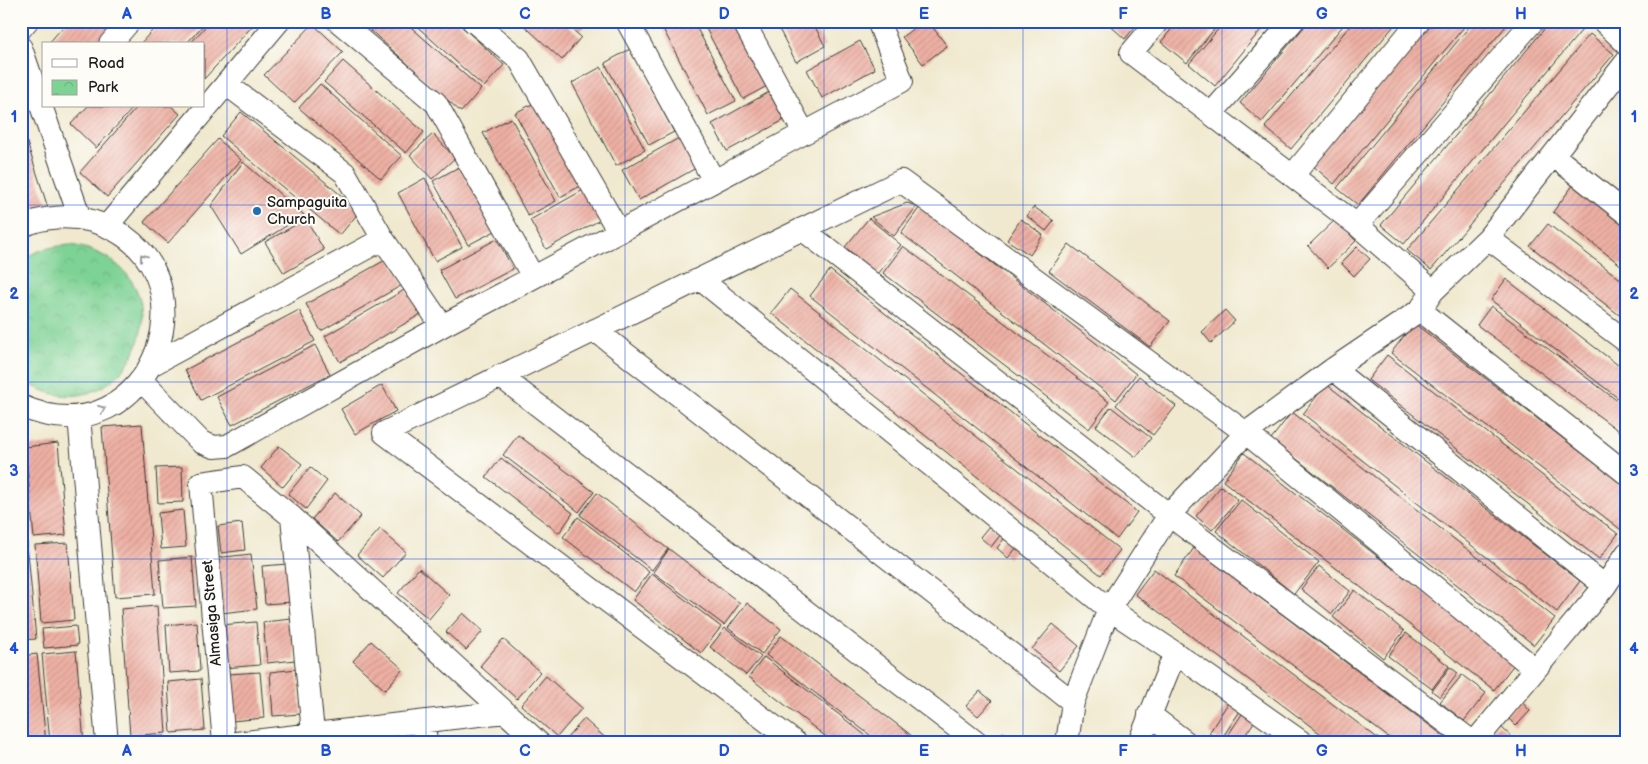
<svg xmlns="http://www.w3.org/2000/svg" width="1648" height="764" font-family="'Balsamiq Sans',sans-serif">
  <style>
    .park { fill: url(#park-crowns); stroke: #4d7758 }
    .building { fill: url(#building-hatch) }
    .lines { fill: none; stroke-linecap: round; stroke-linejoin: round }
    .street-casing { stroke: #3c3b37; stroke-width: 24 }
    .street { stroke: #fff; stroke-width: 22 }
    .oneway { stroke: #999 }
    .grid { fill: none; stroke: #1d4ed8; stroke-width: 1; stroke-opacity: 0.55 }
    .poi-dot { fill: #1f6fb2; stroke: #fdfcf7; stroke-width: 2 }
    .labels { text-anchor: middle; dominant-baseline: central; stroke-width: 4; stroke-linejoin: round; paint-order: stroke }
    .poi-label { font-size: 15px; fill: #1c1c1c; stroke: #fdfcf7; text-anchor: start }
    .street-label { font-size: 15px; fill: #1c1c1c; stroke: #fdfcf7 }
    .neatline { fill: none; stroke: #1d4ed8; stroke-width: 2 }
    .grid-label { font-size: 16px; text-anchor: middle; font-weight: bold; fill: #1d4ed8 }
  </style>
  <defs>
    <pattern id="park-crowns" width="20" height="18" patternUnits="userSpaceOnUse" patternTransform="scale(1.25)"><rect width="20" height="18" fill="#7ed294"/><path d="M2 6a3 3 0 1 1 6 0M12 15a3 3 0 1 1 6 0" fill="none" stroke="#6cb47f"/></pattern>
    <pattern id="building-hatch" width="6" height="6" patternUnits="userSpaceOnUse" patternTransform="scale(1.25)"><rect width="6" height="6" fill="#eeb0a4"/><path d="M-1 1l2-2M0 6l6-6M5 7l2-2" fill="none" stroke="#cc978d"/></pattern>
  </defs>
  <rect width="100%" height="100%" fill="#fdfcf7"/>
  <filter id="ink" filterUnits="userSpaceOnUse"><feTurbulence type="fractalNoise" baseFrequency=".02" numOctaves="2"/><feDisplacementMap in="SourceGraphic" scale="10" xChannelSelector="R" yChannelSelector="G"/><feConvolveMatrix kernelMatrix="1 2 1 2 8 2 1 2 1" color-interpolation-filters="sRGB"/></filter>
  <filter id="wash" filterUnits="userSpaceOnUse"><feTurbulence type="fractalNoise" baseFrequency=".0096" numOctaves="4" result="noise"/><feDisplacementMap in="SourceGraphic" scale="20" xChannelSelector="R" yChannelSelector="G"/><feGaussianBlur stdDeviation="1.12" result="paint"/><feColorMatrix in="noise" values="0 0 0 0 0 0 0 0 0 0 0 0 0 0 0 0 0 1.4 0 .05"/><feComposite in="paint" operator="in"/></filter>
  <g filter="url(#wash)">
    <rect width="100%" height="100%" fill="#f0e9cf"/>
    <path class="park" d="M72,245C205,271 126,450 21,379V261C36,249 54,246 72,245Z"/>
    <g id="blocks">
      <path class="building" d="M68,21H119L98,44H48Z
        M161,21H207L186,44H140Z
        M210,21H257L204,79V44H190Z
        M375,21H404L481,89L461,112L369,29Z
        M411,21H456L504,65L484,87Z
        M519,21H563L581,37L562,60Z
        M571,21H588L581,30Z
        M659,21H693L736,101L708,115Z
        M702,21H732L767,86L743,99Z
        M775,21H812L825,46L796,62Z
        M923,21H928L947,46L923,64L902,37Z
        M1105,21H1140L1125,39Z
        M1178,21H1221L1187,63L1161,42Z
        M1225,21H1268L1215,86L1189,64Z
        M1309,21H1347L1262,122L1240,103Z
        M1354,21H1398L1291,149L1265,127Z
        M1429,21H1469L1334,184L1311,164Z
        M1474,21H1510L1358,205L1337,188Z
        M1551,21H1582L1586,25L1404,244L1381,225Z
        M313,24L343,52L294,103L264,75Z
        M1590,34L1614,54L1431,270L1407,250Z
        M860,41L875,69L822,98L807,70Z
        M630,49L674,132L649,145L605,63Z
        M343,61L424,132L406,153L324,82Z
        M601,67L645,150L616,166L572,83Z
        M320,84L402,156L381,179L299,108Z
        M771,91L786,119L727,151L712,124Z
        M538,101L584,184L560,197L515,113Z
        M88,106H135L96,148L71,124Z
        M138,106H171L180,114L107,197L80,172Z
        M241,112L360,211L340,235L221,136Z
        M511,118L556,201L528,216L483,133Z
        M21,124L49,211L25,219L21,207Z
        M433,134L455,158L432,179L410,155Z
        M679,138L696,168L639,200L622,170Z
        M218,139L241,160L168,243L144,222Z
        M243,162L304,215L241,254L211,206Z
        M459,167L495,231L468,245L433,181Z
        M425,178L462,247L435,261L398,193Z
        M1574,184L1627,225V270L1553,212Z
        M585,189L602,219L546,249L530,220Z
        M907,203L917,206L894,236L871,217Z
        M920,207L1136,374L1116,400L901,233Z
        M1034,207L1054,221L1046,231L1027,216Z
        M869,218L901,245L877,274L845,247Z
        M306,219L324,250L284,273L265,242Z
        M1021,219L1043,235L1030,255L1007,240Z
        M1336,219L1356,241L1328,268L1308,246Z
        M1548,224L1627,284V321L1530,246Z
        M497,239L513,269L455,299L439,270Z
        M1069,244L1170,321L1150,347L1049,271Z
        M903,246L1109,402L1089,429L883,273Z
        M1357,247L1370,259L1354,276L1341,263Z
        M389,258L404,284L321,331L306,304Z
        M830,270L1137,512L1117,539L810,296Z
        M1506,279L1627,372V405L1491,300Z
        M406,289L421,314L340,362L325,336Z
        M790,289L1120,550L1101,575L771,313Z
        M1491,306L1627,408V437L1477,325Z
        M299,310L315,341L201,400L185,370Z
        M1225,310L1235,321L1211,343L1202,332Z
        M1414,323L1627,488V529L1624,532L1391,353Z
        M315,345L330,374L232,425L217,397Z
        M1387,355L1618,534L1599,559L1368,380Z
        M1139,376L1176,406L1153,435L1116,405Z
        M1326,384L1580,581L1557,612L1303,414Z
        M382,385L396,411L355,434L341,409Z
        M1111,407L1151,438L1136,457L1096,426Z
        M1292,412L1555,618L1534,645L1271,439Z
        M142,424L155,594L115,597L102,427Z
        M518,435L594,492L579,512L503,455Z
        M58,443L66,535L34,538L25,447Z
        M279,446L302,464L283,487L261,468Z
        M1244,453L1515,663L1494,690L1223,481Z
        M501,458L573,513L559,533L486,477Z
        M182,467L183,502L158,503L156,468Z
        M310,467L327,481L306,509L288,494Z
        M21,476L27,532H21Z
        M1221,486L1238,500L1212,530L1196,516Z
        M335,493L361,516L338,542L312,519Z
        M597,493L668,549L652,570L580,515Z
        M1241,500L1319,562L1294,594L1216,531Z
        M183,510L186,547L161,549L158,513Z
        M578,517L649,572L634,592L563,537Z
        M242,523L245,550L221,553L218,526Z
        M990,525L1001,534L991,547L980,537Z
        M380,529L406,552L383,578L357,555Z
        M1007,535L1019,545L1008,558L997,548Z
        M27,542L36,639L21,640V543Z
        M68,543L74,620L41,623L35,545Z
        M1194,548L1449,740L1447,743H1396L1174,576Z
        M669,549L740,603L724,625L653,572Z
        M251,554L257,609L221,613L215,558Z
        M192,557L196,606L163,608L159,560Z
        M288,564L292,602L265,604L262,566Z
        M1319,566L1350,591L1332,614L1301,589Z
        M419,568L449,595L429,619L398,593Z
        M1154,569L1243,636L1384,743H1333L1135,594Z
        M652,574L721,627L701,653L633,600Z
        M1355,590L1404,631L1383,658L1333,617Z
        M747,603L781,629L762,654L728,628Z
        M157,606L166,733L130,736L121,609Z
        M463,613L483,631L466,650L446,632Z
        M292,619L295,660L267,663L263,622Z
        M197,622L200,671L169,673L166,625Z
        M256,622L260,665L224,668L221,625Z
        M1053,624L1079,646L1059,671L1032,649Z
        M76,626L78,645L44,648L42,629Z
        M725,628L761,657L746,675L710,647Z
        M1406,633L1449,666L1432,689L1388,656Z
        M781,636L907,732L920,743H880L784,669L766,655Z
        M503,639L540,672L517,699L480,666Z
        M371,641L403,669L385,690L353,661Z
        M76,651L84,743H50L42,654Z
        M37,654L46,743H21V656Z
        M764,657L837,713L875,743H834L749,677Z
        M1450,667L1458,673L1440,697L1432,691Z
        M297,669L301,714L273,716L270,672Z
        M260,672L264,718L232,721L228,674Z
        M1462,675L1486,693L1464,721L1440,702Z
        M546,676L582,708L557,737L521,705Z
        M201,679L205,730L171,733L168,682Z
        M980,691L992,701L978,716L966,706Z
        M1521,701L1530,711L1516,726L1506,716Z
        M1228,703L1240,711L1220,741L1209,733Z
        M1242,714L1254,722L1240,743H1223Z
        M584,719L611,743H568L565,740Z
        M1498,724L1518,743H1481Z
        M1003,732L1016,743H995Z
        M164,736V743H129L128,739Z
        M493,739L494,743H475V742Z"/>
    </g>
  </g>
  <g filter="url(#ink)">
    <use href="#blocks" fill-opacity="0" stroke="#3c3b37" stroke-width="1"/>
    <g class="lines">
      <g class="street-casing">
        <path id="street" d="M338,21L436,103L533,277
          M473,21L519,59L619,232
          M627,21L714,181
          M743,21L804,133
          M1158,21L1131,53L1357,225L1433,291
          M1603,21L1627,44
          M21,28L27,21
          M110,44L130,21
          M21,48L80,218
          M226,84L345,173L383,239L442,326
          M1211,114L1293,21
          M1554,156L1627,214
          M1293,175L1419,21
          M1357,225L1533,21
          M107,226L279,21
          M21,227C42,216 70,215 92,221C226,261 154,466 21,406
          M802,229L1169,515L1474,743
          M1488,238L1627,342
          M700,279L1109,609L1175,653L1303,743
          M1420,310L1627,474
          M595,330L1073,702
          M153,364L383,239
          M1333,369L1605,586
          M500,376L977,743
          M142,381L201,442L214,447L227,446L442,326L902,81L878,21
          M79,416L107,743
          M292,517L314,743
          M1149,714L1187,743
          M424,722L426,743
          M224,743L201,483L243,477L292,517L539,743
          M236,743L505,712
          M796,743L384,433L901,181L1246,433L1535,669
          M1067,743L1073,702L1109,609L1169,515L1246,433L1333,369L1420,310L1433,291L1488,238L1627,61
          M1139,743L1175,653
          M1474,743L1605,586L1627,553"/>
      </g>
      <use href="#street" class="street"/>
    </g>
    <defs><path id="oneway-chevron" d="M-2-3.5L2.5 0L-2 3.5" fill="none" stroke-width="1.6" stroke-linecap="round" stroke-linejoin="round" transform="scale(1.25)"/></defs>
    <g class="oneway">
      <use href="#oneway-chevron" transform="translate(143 257) rotate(-127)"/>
      <use href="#oneway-chevron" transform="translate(102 409) rotate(-22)"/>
    </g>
  </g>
  <path class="grid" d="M227,21V743M426,21V743M625,21V743M824,21V743M1023,21V743M1222,21V743M1421,21V743M21,205H1627M21,382H1627M21,559H1627"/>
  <circle class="poi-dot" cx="257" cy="211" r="5"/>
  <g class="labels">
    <g class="poi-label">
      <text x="267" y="202">Sampaguita<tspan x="267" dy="17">Church</tspan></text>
    </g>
    <g class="street-label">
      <text transform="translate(212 613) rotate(-95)">Almasiga Street</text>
    </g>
  </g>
  <rect width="1648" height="764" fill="none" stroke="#fdfcf7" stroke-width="55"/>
  <rect x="42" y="42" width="162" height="65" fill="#fdfcf7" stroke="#a3a29f"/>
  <rect x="52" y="59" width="25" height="8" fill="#ffffff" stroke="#a3a29f"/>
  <text x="88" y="68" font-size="15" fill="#1c1c1c">Road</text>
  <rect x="52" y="80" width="25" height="15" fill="url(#park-crowns)" stroke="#a3a29f"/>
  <text x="88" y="92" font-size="15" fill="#1c1c1c">Park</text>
  <rect x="28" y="28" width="1592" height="708" class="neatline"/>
  <g class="grid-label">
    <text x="127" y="19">A</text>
    <text x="326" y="19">B</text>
    <text x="525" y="19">C</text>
    <text x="724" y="19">D</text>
    <text x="924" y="19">E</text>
    <text x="1123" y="19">F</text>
    <text x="1322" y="19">G</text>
    <text x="1521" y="19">H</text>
    <text x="14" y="122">1</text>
    <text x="1634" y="122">1</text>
    <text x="14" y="299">2</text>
    <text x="1634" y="299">2</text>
    <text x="14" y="476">3</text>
    <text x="1634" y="476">3</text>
    <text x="14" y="654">4</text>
    <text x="1634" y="654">4</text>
    <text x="127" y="756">A</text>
    <text x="326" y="756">B</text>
    <text x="525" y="756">C</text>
    <text x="724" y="756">D</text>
    <text x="924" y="756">E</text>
    <text x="1123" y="756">F</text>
    <text x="1322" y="756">G</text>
    <text x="1521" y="756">H</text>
  </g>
</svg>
